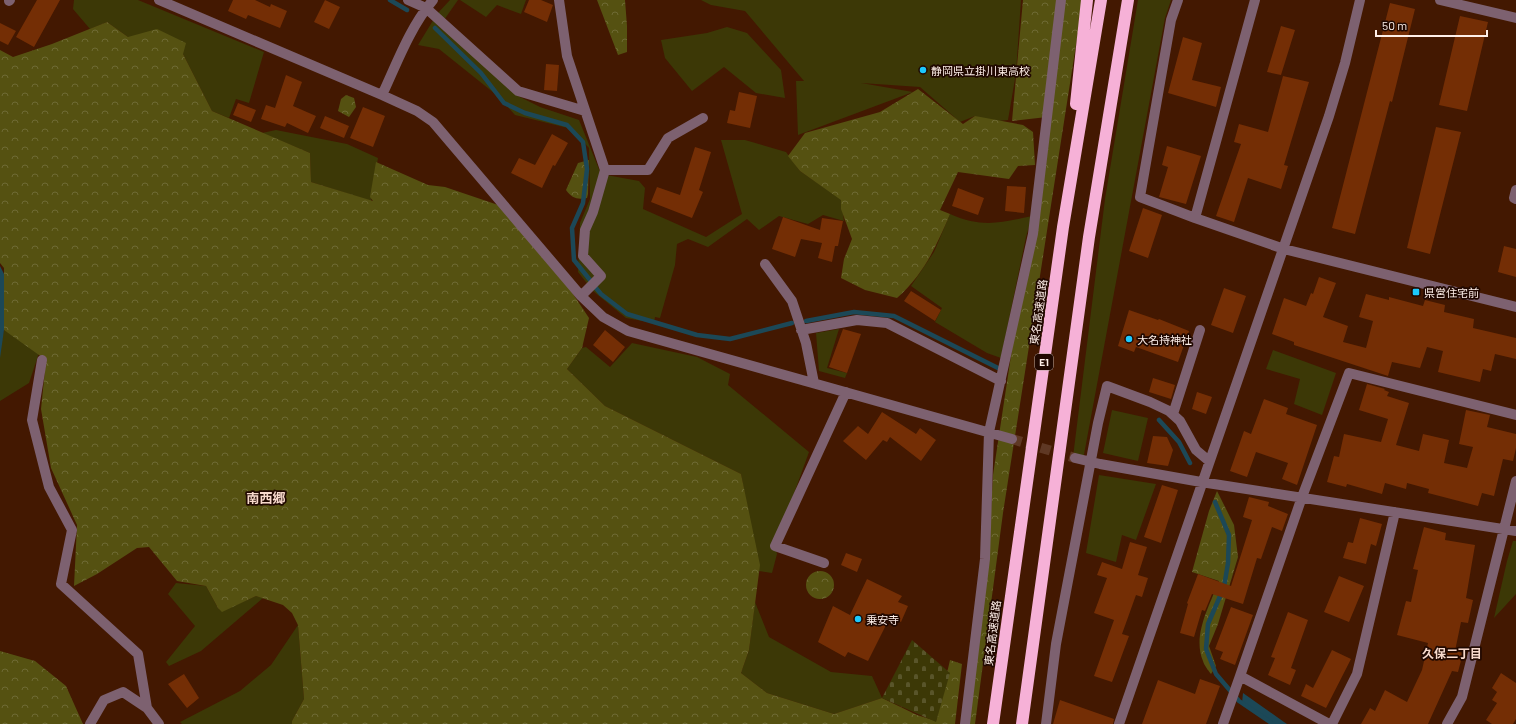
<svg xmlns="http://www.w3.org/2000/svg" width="1516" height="724" font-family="Barlow,'Noto Sans JP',sans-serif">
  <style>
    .grass { fill: #3c3806 }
    .forest { fill: url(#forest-crowns) }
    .cemetery { fill: url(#cemetery-stones) }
    .water { fill: #1c4857 }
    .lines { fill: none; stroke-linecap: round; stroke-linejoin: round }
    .stream { stroke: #1c4857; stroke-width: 4.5 }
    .building { fill: #742e05 }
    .minor-tunnel { stroke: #5f3824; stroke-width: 10; stroke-dasharray: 10 5; stroke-linecap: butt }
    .minor { stroke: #7d6170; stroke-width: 10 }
    .highway { stroke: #f6b1d7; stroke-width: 12 }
    .poi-dot { fill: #1cc9fc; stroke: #200800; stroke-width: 1.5 }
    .labels { text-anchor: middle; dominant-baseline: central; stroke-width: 3.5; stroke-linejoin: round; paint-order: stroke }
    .shield { fill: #200800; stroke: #bbaaa2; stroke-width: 1 }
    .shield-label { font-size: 10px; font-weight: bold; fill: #feefe8 }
    .poi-label { font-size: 11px; fill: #feefe8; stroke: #200800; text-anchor: start }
    .street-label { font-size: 11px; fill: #feefe8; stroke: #200800 }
    .neighbourhood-label { font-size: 12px; font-weight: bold; fill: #f7d9cc; stroke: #200800 }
    .quarter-label { font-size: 13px; font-weight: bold; fill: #f7d9cc; stroke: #200800 }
  </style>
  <defs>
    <pattern id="forest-crowns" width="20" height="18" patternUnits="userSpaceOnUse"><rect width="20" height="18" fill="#555111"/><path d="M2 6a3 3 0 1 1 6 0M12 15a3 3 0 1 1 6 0" fill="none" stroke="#6e6a34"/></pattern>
    <pattern id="cemetery-stones" width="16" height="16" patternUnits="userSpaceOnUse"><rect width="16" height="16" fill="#3c3806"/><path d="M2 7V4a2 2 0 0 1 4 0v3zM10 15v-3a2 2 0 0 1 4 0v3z" fill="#59552a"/></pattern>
  </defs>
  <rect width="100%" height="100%" fill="#431801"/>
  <path class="grass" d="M74,0H138L264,52L249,103L236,99L229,118L212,111L183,54L128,37L107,22L90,29L73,9Z
    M450,0H458L444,20L516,95L540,107L579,120L601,174L639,181L645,188L643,209L706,237L742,214L721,140H745L786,152L800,171L841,199L844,221L823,215L808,224L779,216L759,230L747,219L708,247L688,239L677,244L675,265L660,318L655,317L654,323L626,318L593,291L578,272L580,223L590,199L589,148L572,129L515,115L499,97L439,49L418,45L437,14Z
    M460,0H526L521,14L497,5L486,17Z
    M701,0H1021L1016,73L1008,120L989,122L975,116L960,122L920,87L861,83L913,92L798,135L796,81H804L745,11L711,5Z
    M1138,0H1171L1165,18L1083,460L1073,457L1105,199Z
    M727,27L747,33L781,70L785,98L756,93L724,67L692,91L665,58L661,40L707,33Z
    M276,130L347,144L378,158L371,201L311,182L310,153L262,133Z
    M950,214C982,228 1000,223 1032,216L1026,237L1001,358L987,353L935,322L942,308L911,286L934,252Z
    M839,329L827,368L847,373L845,378L819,371L816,333Z
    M4,330L40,350L29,383L0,401V348Z
    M632,343L697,357L730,374L728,385L809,452L775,546L777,554L772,573L759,571L741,474L605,406L567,369L582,348L586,347L610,367Z
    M1273,350L1336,373L1322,415L1294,404L1300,379L1266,369Z
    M1112,410L1148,418L1138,461L1103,453Z
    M1099,475L1156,484L1136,540L1122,535L1116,562L1086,553Z
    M1513,541H1516V594L1494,618L1507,561Z
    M176,583L206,586L218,608L222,611L256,596L263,598L201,651L169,666L166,662L195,626L168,594Z
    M755,602L769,637L831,672L872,676L882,698L834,714L767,693L741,673L749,650Z
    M298,625L304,699L292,721V724H182L180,722L240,691L271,665Z"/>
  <path class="forest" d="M597,0H625L627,26V52L618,55Z
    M1023,0H1083L1003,513L975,724H964L989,547L993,475L1047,117L1012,121Z
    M107,22L128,37L157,29L186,43L183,54L212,111L310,153L311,182L373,201L370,197L376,162L428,185L445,187L507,208L551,261L589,318L582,348L567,369L605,406L741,474L760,565L749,650L741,673L767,693L834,714L882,698L917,715L936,721L950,660L962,664L955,724H292V721L304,699L298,625L292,613L283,605L256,596L222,612L218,608L206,586L177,581L149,547L137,548L97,574L74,586L77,525L51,468L41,409L46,360L4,330V268L0,263V50L13,57L52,44Z
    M918,89L963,124L975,116L1023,125L1033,132L1035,165L1018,166L1009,179L958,172L940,210L950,214C936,247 924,274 897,298L865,290L841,278L844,259L852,239L841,209V200L800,171L788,156L805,133L880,112Z
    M346,95L354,98L356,107L349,117L338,111L341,99Z
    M589,160L588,194L587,198C577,200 572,198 566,190L578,163Z
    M1217,491L1234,525L1238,557L1218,624L1209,646L1216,666L1211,674C1208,670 1204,665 1203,661C1192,635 1210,605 1219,581L1192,572L1209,511Z
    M806 585a14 14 0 1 1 28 0a14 14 0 1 1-28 0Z
    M0,651L35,661L66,686L83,724H0Z"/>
  <path class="cemetery" d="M912,640L950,673L936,722L882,698Z"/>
  <path class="water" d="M0,266L4,274V330L0,358Z
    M1243,693L1284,722L1287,724H1275L1242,703Z"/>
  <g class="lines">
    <path class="stream" d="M390,0L407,10
      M435,28L481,73L504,103L525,113L567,125L583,142L587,169L583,203L572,228L574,260L590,280
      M596,288L601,294L627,314L697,335L730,339L792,323
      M806,321L854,312L894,316L998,368
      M1159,420L1179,442L1190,463
      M1215,502L1229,535L1228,563L1224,587L1208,624L1206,649L1216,674L1239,701L1273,724"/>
  </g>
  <path class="building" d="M37,0H60L34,47L16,37Z
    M233,0H255L270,7L271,4L287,11L280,28L248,15L246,19L228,11Z
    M325,0L340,7L329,29L314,22Z
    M529,0H541L553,5L547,22L524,12Z
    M1390,3L1415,9L1392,102L1390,101L1355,234L1332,228Z
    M1460,16L1488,22L1467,111L1439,105Z
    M0,23L16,31L8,45L0,41Z
    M1281,26L1295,30L1281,75L1267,72Z
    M1183,37L1202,43L1192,80L1221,87L1216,107L1168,93Z
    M546,64L559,65L557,91L544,90Z
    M286,75L302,82L293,106L316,116L308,133L287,123L285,127L261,119L266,105L275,108Z
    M1283,76L1309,82L1284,165L1288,166L1281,189L1248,178L1234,222L1216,216L1241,144L1234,142L1239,124L1268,132Z
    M739,92L757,96L750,128L727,123L730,110L735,111Z
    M238,103L256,110L251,122L233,115Z
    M363,107L385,116L373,147L350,138Z
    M325,116L349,126L344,138L320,128Z
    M1436,127L1461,132L1430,254L1407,248Z
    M552,134L568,143L555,166L553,165L542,188L511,173L519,158L535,165Z
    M1167,146L1201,156L1186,204L1159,197L1168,167L1162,165Z
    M695,147L711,152L699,190L703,192L692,218L651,202L657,187L680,195Z
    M1007,186L1026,187L1024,213L1005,211Z
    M958,188L984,198L978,215L952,206Z
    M1143,208L1162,215L1148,258L1129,251Z
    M783,217L820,230L822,218L843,221L838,246H835L832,262L818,258L822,243L801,239L795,257L772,249Z
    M1504,246L1516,249V277L1498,272Z
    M1319,277L1336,283L1323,317L1348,326L1343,342L1366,348L1373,321L1359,317L1366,294L1389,300V297L1423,306L1425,300L1445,305L1444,312L1474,319L1473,328L1516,338V359L1495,354L1491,371L1483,369L1480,382L1438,372L1443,351L1427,347L1420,368L1392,362L1388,376L1294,345V342L1272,334L1284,298L1306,306L1311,293L1313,294Z
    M1224,288L1246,296L1233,333L1211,325Z
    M911,291L941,310L935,321L904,301Z
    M1129,310L1158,320L1159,319L1189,331L1178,362L1136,347L1134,352L1118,346Z
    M843,329L861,334L847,373L829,367Z
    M605,330L625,347L613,362L593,345Z
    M1153,378L1175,385L1171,399L1149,392Z
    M1367,384L1385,389L1384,390L1389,392L1387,396L1409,403L1396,445L1419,451L1423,434L1449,440L1444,463L1467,468L1473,447L1459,444L1466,410L1490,415L1487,427L1516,434V448L1513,461L1503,459L1494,496L1482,493L1478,506L1428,493L1429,489L1407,483L1406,489L1385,483L1382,494L1347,484L1346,487L1327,482L1334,456L1339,457L1344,434L1381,442L1388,419L1359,410Z
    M1197,392L1212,397L1206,414L1192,409Z
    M1264,399L1288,408L1286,414L1317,425L1297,485L1282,479L1288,463L1256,452L1247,477L1230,471L1244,431L1251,434Z
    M882,412L916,434L920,428L936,440L921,461L890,437L887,442L883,440L866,460L843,441L858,426L868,434Z
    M1153,436L1167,437L1173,450L1168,466L1147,463Z
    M1162,485L1178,490L1161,543L1144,537Z
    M1249,497L1269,502L1268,506L1288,514L1282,531L1272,527L1261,559L1257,558L1243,604L1212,594L1205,611L1202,610L1194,637L1180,633L1188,604L1187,603L1198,574L1231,586L1252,520L1243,517Z
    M1360,518L1382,524L1376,546L1371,544L1366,564L1343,558L1348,542L1353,543Z
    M1424,527L1446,533L1445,540L1475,545L1466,598L1473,600L1468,623L1461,622L1455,651L1463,653L1458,672L1452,671L1428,724H1361L1370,708L1375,711L1385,690L1407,702L1422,670L1428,643L1397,635L1406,601L1411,602L1418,570L1413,569Z
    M1130,542L1147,547L1138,575L1148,578L1142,597L1136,595L1122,634L1129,636L1112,682L1094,676L1114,620L1094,613L1107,578L1097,575L1102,562L1122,569Z
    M846,553L862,559L857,572L841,565Z
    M1339,576L1364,586L1349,622L1324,612Z
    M867,579L902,596L898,602L908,606L901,622L890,617L868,661L848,652L845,657L818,642L833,606L850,615Z
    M1231,607L1253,615L1235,665L1220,659L1223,652L1215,649Z
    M1288,612L1308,620L1291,668L1296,670L1290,685L1268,675L1275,658L1271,657Z
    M1332,650L1351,659L1326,708L1301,696L1306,684L1313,688Z
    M1501,673L1516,683V719L1513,724H1492L1486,720L1497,703L1492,700L1497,692L1492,688Z
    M184,674L199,698L187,708L168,684Z
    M1200,679L1220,686L1206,724H1142L1158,680L1195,694Z
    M1060,700L1114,719L1113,724H1053Z"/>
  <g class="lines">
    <path class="minor-tunnel" d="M1012,439L1075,458"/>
    <path class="minor" d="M159,0L382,95L417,111L433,122L581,296L603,317L628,331L1012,439
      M408,0L426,8L518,91L585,111
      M559,0L567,56L605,170L593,212L585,230L583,256L601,276L581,296
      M1178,0L1171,20L1140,197L1195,218
      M1255,0L1195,218L1284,249L1516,307
      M1440,0L1516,18
      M9,1L10,0
      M382,95C397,63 410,27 433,0
      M605,170H648L668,138L703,118
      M1516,190L1514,198L1516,199
      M765,264L792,301L806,343L814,383
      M801,330L857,320L887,323L1001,381
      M42,360L32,420L49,487L72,530L61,584L138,654L147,708L159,724
      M1173,414L1200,330
      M1075,458L1100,464L1201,482L1516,531
      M824,563L775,546L846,392
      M90,724L104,700L123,692L147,708
      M965,724L985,559L989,432L1033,234L1061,0
      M1046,724L1056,644L1098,423L1107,386L1150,402L1169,411L1180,421L1196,450L1209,461
      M1119,724L1329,116L1345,63L1360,0
      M1223,724L1240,676
      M1329,724L1240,676L1302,497L1349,373L1516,415
      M1332,724L1357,674L1395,512
      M1447,724L1462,697L1516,481"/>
    <path class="highway" d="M1076,104L1087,0
      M993,724L1063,227L1101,0
      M1022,724L1089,237L1128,0"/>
  </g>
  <g class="poi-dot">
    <circle cx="923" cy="70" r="4"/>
    <rect x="1412" y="288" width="8" height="8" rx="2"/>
    <circle cx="1129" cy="339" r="4"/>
    <circle cx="858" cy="619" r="4"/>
  </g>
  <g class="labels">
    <rect class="shield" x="1035" y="354" width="18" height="16" rx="3"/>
    <g class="shield-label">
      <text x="1044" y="362">E1</text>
    </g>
    <g class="poi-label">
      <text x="931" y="70">静岡県立掛川東高校</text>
      <text x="1424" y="292">県営住宅前</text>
      <text x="1137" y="339">大名持神社</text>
      <text x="866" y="619">乗安寺</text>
    </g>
    <g class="street-label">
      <text transform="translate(1038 312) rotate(-82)">東名高速道路</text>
      <text transform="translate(992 633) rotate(-83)">東名高速道路</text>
    </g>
    <g class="neighbourhood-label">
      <text x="1452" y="653">久保二丁目</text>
    </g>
    <g class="quarter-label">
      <text x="266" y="498">南西郷</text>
    </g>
  </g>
  <path d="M1376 30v6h111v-6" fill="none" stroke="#feefe8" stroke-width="2"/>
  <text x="1382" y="30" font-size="12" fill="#feefe8" stroke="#200800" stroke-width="3" paint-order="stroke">50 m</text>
</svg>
